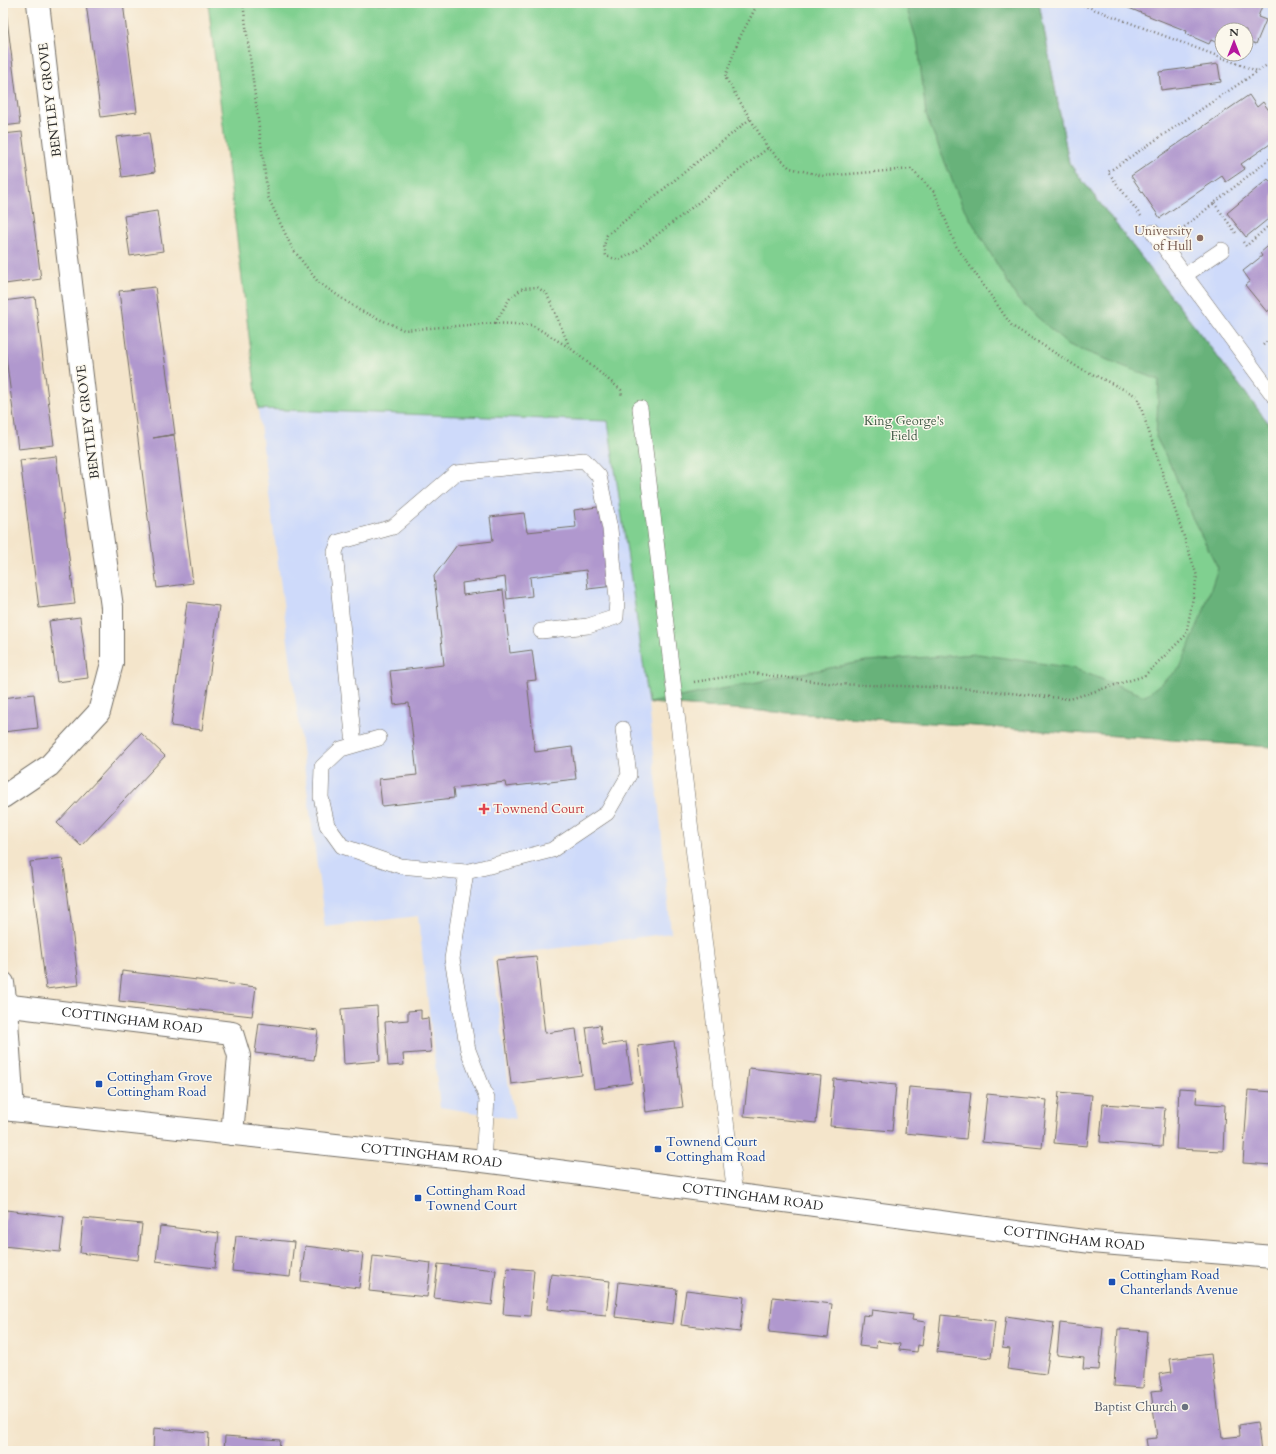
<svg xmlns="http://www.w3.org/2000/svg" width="1276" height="1454" font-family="Cardo,serif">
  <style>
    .built { fill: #cedafa; fill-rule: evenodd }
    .green { fill: #80d090; stroke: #567e5e }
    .forest { fill: #68b27a; stroke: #4a6e52 }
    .building { fill: #b098ce }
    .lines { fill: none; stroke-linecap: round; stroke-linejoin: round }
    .service-casing { stroke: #716c63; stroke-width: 16 }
    .minor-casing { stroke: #716c63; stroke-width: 24 }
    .secondary-casing { stroke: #716c63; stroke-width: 24 }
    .path { stroke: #716c63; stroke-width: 2.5; stroke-dasharray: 1 3; stroke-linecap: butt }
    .service { stroke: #fff; stroke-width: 15 }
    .minor { stroke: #fff; stroke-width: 22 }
    .secondary { stroke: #fff; stroke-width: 22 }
    .education-dot { fill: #8d6e63; stroke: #fbf7ec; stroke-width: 1.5 }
    .health-dot { fill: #e0444e; stroke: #fbf7ec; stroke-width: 1.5 }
    .transit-dot { fill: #1a4fb4; stroke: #fbf7ec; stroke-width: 1.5 }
    .worship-dot { fill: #6b7280; stroke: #fbf7ec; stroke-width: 1.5 }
    .labels { text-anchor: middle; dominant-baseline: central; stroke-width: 3; stroke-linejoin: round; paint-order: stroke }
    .street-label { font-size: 13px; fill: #2b2b2b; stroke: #fbf7ec }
    .education-label { font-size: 13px; fill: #785e54; stroke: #fbf7ec; text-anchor: end }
    .park-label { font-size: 13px; fill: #445d49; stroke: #fbf7ec }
    .health-label { font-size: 13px; fill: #be3a42; stroke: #fbf7ec; text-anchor: start }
    .transit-label { font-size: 13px; fill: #164399; stroke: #fbf7ec; text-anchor: start }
    .worship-label { font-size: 13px; fill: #5b616d; stroke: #fbf7ec; text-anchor: end }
  </style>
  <rect width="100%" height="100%" fill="#fbf7ec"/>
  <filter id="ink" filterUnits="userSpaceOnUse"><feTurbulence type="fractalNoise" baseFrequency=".025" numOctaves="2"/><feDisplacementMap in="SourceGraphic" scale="8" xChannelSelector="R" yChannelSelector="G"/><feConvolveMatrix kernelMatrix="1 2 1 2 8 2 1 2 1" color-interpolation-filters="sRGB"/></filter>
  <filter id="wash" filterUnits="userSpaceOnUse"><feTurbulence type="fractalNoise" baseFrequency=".012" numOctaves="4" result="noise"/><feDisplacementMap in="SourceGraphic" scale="16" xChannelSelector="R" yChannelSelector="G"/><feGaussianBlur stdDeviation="0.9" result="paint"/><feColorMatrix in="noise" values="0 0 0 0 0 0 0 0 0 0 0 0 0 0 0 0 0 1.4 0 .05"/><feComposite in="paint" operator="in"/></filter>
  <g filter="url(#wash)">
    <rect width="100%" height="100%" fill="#f4e5cb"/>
    <path class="built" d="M1039,3H1273V429L1069,163ZM1222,30H1246V54H1222Z
      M258,409L608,421L649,703L671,933L492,957L509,1087L515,1119L440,1107L418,916L325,927Z"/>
    <path class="green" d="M208,3H1039L1069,163L1273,429V747L649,703L608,421L258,409Z"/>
    <path class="forest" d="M905,3H1039L1069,163L1273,429V747L649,703L866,661L978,654L1073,668L1145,696L1180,668L1203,612L1218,568L1192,517L1173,470L1156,437L1159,380L1069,345L1018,300L962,205L926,115L918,45Z"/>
    <g id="blocks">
      <path class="building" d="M3,3H5L20,124L3,126Z
        M86,3H123L137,112L101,117Z
        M1116,3H1253L1262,6L1258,17L1266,20L1256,44L1249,41L1246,48V30H1222V45L1211,40L1209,44L1186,34L1187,31Z
        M1218,64L1221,82L1161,90L1159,72Z
        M1249,95L1257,107L1263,102L1273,116V142L1241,164L1245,169L1226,182L1222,176L1160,218L1131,176Z
        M22,132L41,279L5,284L3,270V134Z
        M149,133L155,172L122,177L116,137Z
        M1268,179L1273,185V215L1246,237L1227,213Z
        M157,211L163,251L130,256L124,216Z
        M1273,242V307L1267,312L1245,285L1250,281L1243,271L1262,256L1260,253Z
        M155,287L175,434L153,438L174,435L193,583L157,588L119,291Z
        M35,297L54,445L18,449L3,334V301Z
        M56,456L75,604L39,608L20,460Z
        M605,506L614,586L588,589L586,570L530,577L532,596L507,599L505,577L462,583L463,595L503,590L510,653L532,650L536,680L527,681L535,752L572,747L576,779L506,787L505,782L453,788L454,798L382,806L379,779L417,775L409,703L394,705L390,671L444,665L434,576L457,545L493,541L490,517L524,513L527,532L576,527L574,510Z
        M187,602L219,606L202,730L171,726Z
        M80,617L88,678L57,682L49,621Z
        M34,694L38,728L3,732V698Z
        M141,733L165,756L81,846L57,823Z
        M63,858L79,985L46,989L30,862Z
        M536,956L545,1033L576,1029L582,1075L511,1084L496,960Z
        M122,971L256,987L252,1016L119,1001Z
        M377,1006L380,1061L344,1064L341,1009Z
        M421,1010V1019L428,1018L431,1052L403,1054L404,1065L388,1066L385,1022L408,1020V1011Z
        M259,1023L318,1030L314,1060L255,1053Z
        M600,1025L603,1045L626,1042L632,1083L594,1089L586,1027Z
        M674,1041L683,1107L646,1112L638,1046Z
        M749,1068L821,1076L816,1123L744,1116Z
        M834,1079L896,1085L892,1131L830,1126Z
        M909,1087L971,1092L966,1139L905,1133Z
        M1179,1088L1197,1089L1196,1103L1225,1105L1223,1151L1176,1149Z
        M1248,1090L1273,1092V1165L1243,1163Z
        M1059,1092L1092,1095L1087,1146L1054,1143Z
        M987,1094L1047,1100L1042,1148L982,1142Z
        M1103,1104L1165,1108L1162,1147L1100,1142Z
        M6,1210L64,1217L60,1252L3,1246Z
        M83,1218L142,1224L138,1260L80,1253Z
        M160,1226L219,1233L215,1268L156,1261Z
        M236,1236L294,1242L290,1277L232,1271Z
        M305,1246L363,1253L359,1288L301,1281Z
        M373,1256L431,1263L427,1297L369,1291Z
        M438,1264L496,1270L492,1305L434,1298Z
        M507,1268L534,1270L530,1316L503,1314Z
        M551,1274L610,1281L606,1315L547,1309Z
        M619,1282L677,1289L673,1324L615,1317Z
        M686,1290L744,1297L740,1332L681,1325Z
        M773,1297L832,1304L828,1338L769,1332Z
        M872,1310L913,1315L912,1320L925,1322L922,1346L918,1345L917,1352L899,1350L900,1344L877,1341L876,1348L859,1346L863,1315L871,1316Z
        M941,1315L995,1321L991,1358L937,1352Z
        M1006,1316L1054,1323L1046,1374L1007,1369L1010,1349L1002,1348Z
        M1060,1323L1103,1328L1099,1370L1083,1369L1084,1358L1057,1355Z
        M1118,1329L1147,1331L1143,1388L1114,1386Z
        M1211,1354L1222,1438L1240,1436L1239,1425L1257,1422L1261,1451H1148L1146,1439L1157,1438L1151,1391L1162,1390L1159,1374L1172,1372L1170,1359Z
        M154,1428L209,1433L208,1451H153Z
        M225,1436L280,1440L279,1451H224Z"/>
    </g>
  </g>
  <g filter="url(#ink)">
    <use href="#blocks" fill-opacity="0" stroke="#716c63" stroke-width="1"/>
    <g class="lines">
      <g class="service-casing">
        <path id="service" d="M1153,232L1273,395
          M1185,275L1222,250
          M640,408L735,1195
          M379,738L341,749L322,767L321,797L327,825L342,846L400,866L466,872L552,850L607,813L629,775L623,729
          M354,745L335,552L339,542L393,527L456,473L584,460L599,476L610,529L617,599L616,617L588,626L541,631
          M466,872L452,959L468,1050L487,1099L483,1161"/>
      </g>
      <g class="minor-casing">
        <g id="minor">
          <path d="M3,797L49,766L99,712L112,663V607L94,478L38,3"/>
          <path d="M3,983L6,1006L13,1110"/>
          <path id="s1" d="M3,1005L232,1033L239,1056L232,1134"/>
        </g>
      </g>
      <g class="secondary-casing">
        <g id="secondary">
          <path id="s2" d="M3,1109L483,1161L1091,1242L1273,1257"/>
        </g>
      </g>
      <path class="path" d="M243,3L268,197L292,248L318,282L359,310L404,330L495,323L532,325L570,348L621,390L622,397
        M1083,5L1257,71
        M750,119L607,235L604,246L606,256L619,260L635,252L768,148
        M1214,203L1236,233
        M1141,216L1108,172L1273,61
        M1178,232L1273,156
        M1243,242L1246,246L1273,222
        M495,323L510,298L523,288L537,287L547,294L570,348
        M1263,345L1273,336
        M694,682L751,673L835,684L961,688L1070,699L1144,676L1186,635L1197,576L1137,396L1076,366L1012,326L956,246L935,193L911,169L824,176L790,168L768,148L725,77L739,39L756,7L755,3"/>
      <use href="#service" class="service"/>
      <use href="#minor" class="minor"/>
      <use href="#secondary" class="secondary"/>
    </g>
  </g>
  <circle class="education-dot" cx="1200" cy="238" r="4"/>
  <path class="health-dot" d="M482 803h4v4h4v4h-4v4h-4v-4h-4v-4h4z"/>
  <g class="transit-dot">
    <rect x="95" y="1080" width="8" height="8" rx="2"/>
    <rect x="654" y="1145" width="8" height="8" rx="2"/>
    <rect x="414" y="1194" width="8" height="8" rx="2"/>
    <rect x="1108" y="1278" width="8" height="8" rx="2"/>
  </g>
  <circle class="worship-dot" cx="1185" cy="1407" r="4"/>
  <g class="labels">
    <g class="street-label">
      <text transform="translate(50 100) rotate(-97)">BENTLEY GROVE</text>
      <text transform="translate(88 422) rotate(-97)">BENTLEY GROVE</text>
      <text stroke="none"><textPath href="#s1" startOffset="130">COTTINGHAM ROAD</textPath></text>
      <text stroke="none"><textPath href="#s2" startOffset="431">COTTINGHAM ROAD</textPath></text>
      <text stroke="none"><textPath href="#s2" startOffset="755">COTTINGHAM ROAD</textPath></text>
      <text stroke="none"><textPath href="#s2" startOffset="1079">COTTINGHAM ROAD</textPath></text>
    </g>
    <g class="education-label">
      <text x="1192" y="231">University<tspan x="1192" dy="15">of Hull</tspan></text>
    </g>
    <g class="park-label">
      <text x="904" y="421">King George's<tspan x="904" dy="15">Field</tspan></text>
    </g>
    <g class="health-label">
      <text x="493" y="809">Townend Court</text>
    </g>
    <g class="transit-label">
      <text x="107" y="1077">Cottingham Grove<tspan x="107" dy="15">Cottingham Road</tspan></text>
      <text x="666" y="1142">Townend Court<tspan x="666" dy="15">Cottingham Road</tspan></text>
      <text x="426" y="1191">Cottingham Road<tspan x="426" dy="15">Townend Court</tspan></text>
      <text x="1120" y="1275">Cottingham Road<tspan x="1120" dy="15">Chanterlands Avenue</tspan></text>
    </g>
    <g class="worship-label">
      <text x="1177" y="1407">Baptist Church</text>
    </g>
  </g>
  <rect width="1276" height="1454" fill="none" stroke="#fbf7ec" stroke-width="16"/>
  <g transform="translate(1234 42)"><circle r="19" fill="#fbf7ec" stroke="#a8a59f"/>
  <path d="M0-3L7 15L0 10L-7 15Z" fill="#b5179e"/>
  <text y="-6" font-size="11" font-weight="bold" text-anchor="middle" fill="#2b2b2b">N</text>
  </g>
</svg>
